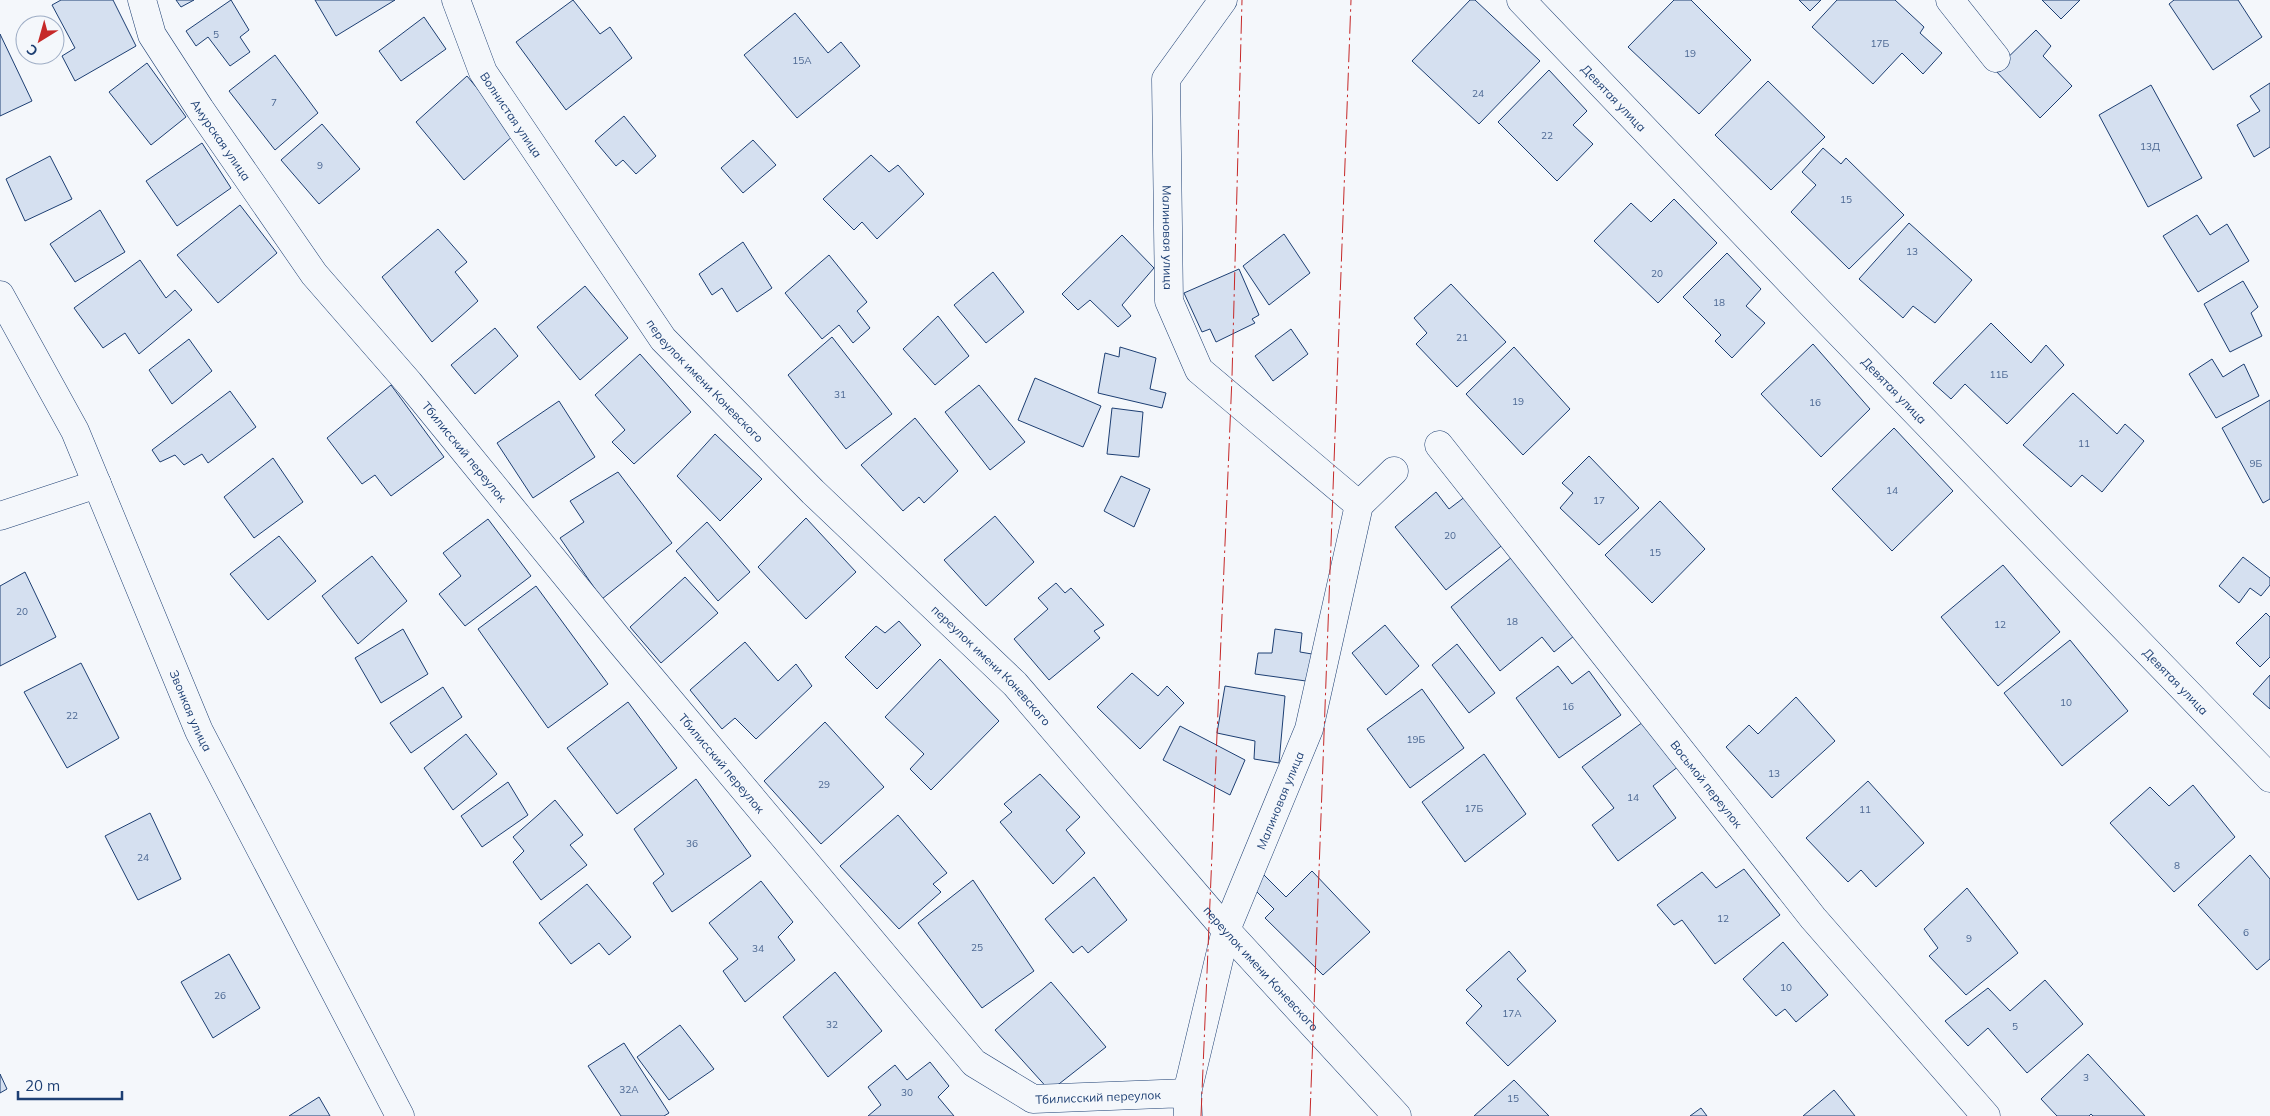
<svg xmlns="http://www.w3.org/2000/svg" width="2270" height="1116" font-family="Mulish,sans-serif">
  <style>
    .building { fill: #d5e0f0; stroke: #1d3f73 }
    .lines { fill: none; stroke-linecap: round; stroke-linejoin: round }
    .street-casing { stroke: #1d3f73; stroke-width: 29 }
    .street { stroke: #f4f7fb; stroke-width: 28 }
    .power { stroke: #c62828; stroke-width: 1; stroke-dasharray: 18 4 2.5 4; stroke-linecap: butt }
    .labels { text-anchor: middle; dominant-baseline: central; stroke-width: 4; stroke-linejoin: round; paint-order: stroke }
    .number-label { font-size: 10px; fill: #4b6792 }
    .street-label { font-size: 12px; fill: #1d3f73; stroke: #f4f7fb }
  </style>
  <rect width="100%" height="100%" fill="#f4f7fb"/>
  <path class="building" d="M61,0H113L136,46L75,81L62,56L75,48L52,5Z
    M176,0H194L181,7Z
    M231,0L249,30L240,37L250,52L230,66L208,37L196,46L186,31Z
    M315,0H395L336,36Z
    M573,0L600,34L610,27L632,58L566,110L516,42Z
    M1470,0H1475L1540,61L1479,124L1412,61Z
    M1674,0H1691L1751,60L1699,114L1628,47Z
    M1799,0H1821L1810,11Z
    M1837,0H1895L1924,27L1920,33L1942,53L1923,74L1902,53L1873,84L1812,27Z
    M2042,0H2080L2061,19Z
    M2174,0H2238L2262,37L2213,70L2169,4Z
    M795,13L828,53L841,42L860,66L797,118L744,55Z
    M424,17L446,49L401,81L379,51Z
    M2036,30L2051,46L2043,56L2072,86L2040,118L1995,70Z
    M0,34L32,101L0,116Z
    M275,55L318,113L275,150L229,91Z
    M147,63L186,117L151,145L109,92Z
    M1549,70L1587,111L1573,125L1593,144L1557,181L1498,122Z
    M467,76L515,134L464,180L416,122Z
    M1768,81L1825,137L1771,190L1715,135Z
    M2270,83V147L2254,157L2237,125L2260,111L2250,96Z
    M2151,85L2202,178L2148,207L2099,115Z
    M624,116L656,156L636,174L623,160L616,166L595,141Z
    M322,124L360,169L319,204L281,160Z
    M753,140L776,165L743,193L721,168Z
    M202,143L231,188L177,226L146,181Z
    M1823,148L1841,164L1846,158L1904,215L1849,269L1791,212L1816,185L1802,172Z
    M871,155L889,172L898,165L924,194L877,239L862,222L854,230L823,199Z
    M50,156L72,199L25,221L6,179Z
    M1674,199L1717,243L1658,303L1594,241L1631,203L1651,222Z
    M240,205L277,253L218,303L177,255Z
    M100,210L125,252L75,282L50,244Z
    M2197,215L2210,235L2227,224L2249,261L2198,292L2163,236Z
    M1909,223L1972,280L1935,323L1913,306L1903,318L1859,279Z
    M438,229L467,262L455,272L478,301L432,342L382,277Z
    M1284,234L1310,273L1269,305L1243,266Z
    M1122,235L1154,268L1122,305L1131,316L1118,327L1090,300L1078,310L1062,294Z
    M743,242L772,288L737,312L722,288L712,295L699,274Z
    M1727,253L1761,289L1746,306L1765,323L1732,358L1715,341L1721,335L1683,297Z
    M829,255L867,302L857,311L870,328L853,343L839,325L822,339L785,293Z
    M140,260L166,298L175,290L192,310L139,354L125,333L103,348L74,308Z
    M1239,269L1259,315L1252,319L1255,323L1216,342L1210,329L1202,332L1184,293Z
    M993,272L1024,312L986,343L954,305Z
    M2243,281L2258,307L2251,313L2262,336L2230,352L2204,304Z
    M1451,284L1506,342L1457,387L1416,344L1427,333L1414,318Z
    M585,286L628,338L580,380L537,327Z
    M938,316L969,356L935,385L903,349Z
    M1991,323L2031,363L2046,345L2064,365L2007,424L1965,384L1951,399L1933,383Z
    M495,328L518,356L475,394L451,365Z
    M1291,329L1308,354L1273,381L1255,356Z
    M832,337L892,414L846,449L788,375Z
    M189,339L212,371L172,404L149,370Z
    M1813,344L1870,409L1821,457L1761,394Z
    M1120,347L1156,358L1150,389L1166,393L1162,408L1098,393L1105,353L1119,357Z
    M1514,347L1570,409L1523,455L1466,394Z
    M640,354L691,412L634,464L612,442L625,430L595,395Z
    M2212,359L2223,377L2244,364L2259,396L2216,418L2189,374Z
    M1035,378L1101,406L1083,447L1018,420Z
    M391,385L444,457L391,496L375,475L362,484L327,438Z
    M979,385L1025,442L990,470L945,412Z
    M230,391L256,427L208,463L202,454L184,465L175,455L160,462L152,450Z
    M2073,393L2117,434L2125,424L2144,441L2102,492L2082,475L2071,487L2023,445Z
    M2270,400V499L2263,503L2222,428Z
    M559,401L595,457L533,498L497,443Z
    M1112,408L1143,412L1139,457L1107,454Z
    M915,418L958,471L924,503L919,497L903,511L861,465Z
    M1894,428L1953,491L1892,551L1832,489Z
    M715,434L762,479L720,521L677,476Z
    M1589,456L1639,508L1599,545L1560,508L1573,493L1562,483Z
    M273,458L303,502L254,538L224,497Z
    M618,472L672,543L602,599L560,538L584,522L570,501Z
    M1121,476L1150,489L1134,527L1104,511Z
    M1436,492L1449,509L1466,496L1505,543L1446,590L1395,527Z
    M1660,501L1705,549L1652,603L1605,555Z
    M995,516L1034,562L986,606L944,560Z
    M806,518L856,572L806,619L758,567Z
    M488,519L531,576L465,626L439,594L461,576L443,553Z
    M707,522L750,572L718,601L676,551Z
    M279,536L316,581L268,620L230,574Z
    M372,556L407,601L358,644L322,596Z
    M1512,557L1574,636L1554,652L1542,637L1500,671L1451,607Z
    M2243,557L2270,578V585L2261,596L2250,588L2239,603L2219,586Z
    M2003,565L2060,632L1998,686L1941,617Z
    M25,572L56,637L0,666V586Z
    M685,577L718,613L661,663L630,627Z
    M1056,583L1065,593L1071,588L1104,625L1094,631L1100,638L1049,680L1014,639L1048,609L1038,598Z
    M536,586L608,684L548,728L478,629Z
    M2266,613L2270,617V657L2260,667L2236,643Z
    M899,621L921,645L877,689L845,657L876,626L885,633Z
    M1385,625L1419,666L1386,695L1352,653Z
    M403,629L428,674L381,703L355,658Z
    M1275,629L1302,633L1300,652L1312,654L1306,681L1255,674L1258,653H1272Z
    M2070,640L2128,711L2062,766L2004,693Z
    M745,642L778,681L796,664L812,686L756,739L735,718L722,729L690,690Z
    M1457,644L1495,693L1469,713L1432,665Z
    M940,659L999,721L931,790L910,769L924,754L885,717Z
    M81,663L119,738L67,768L24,692Z
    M1558,666L1572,684L1589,671L1621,715L1559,758L1516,698Z
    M1132,673L1158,696L1167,686L1184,703L1140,749L1097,707Z
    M2270,675V709L2253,694Z
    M1225,686L1285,696L1279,763L1254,759L1255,741L1217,733Z
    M443,687L462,717L411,753L390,723Z
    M1422,689L1464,748L1410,788L1367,729Z
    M1796,697L1835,741L1772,798L1726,747L1749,725L1758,734Z
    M628,702L677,768L617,814L567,748Z
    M825,722L884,787L821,844L764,781Z
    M1643,722L1679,766L1653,786L1676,818L1618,861L1592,825L1614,808L1582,767Z
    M1180,726L1245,760L1230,795L1163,760Z
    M466,734L497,774L453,810L424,768Z
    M1484,754L1526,814L1465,862L1422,802Z
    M1040,774L1080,817L1066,830L1085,853L1053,884L1000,822L1012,812L1004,804Z
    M696,779L751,856L672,912L653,883L664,874L634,829Z
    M1868,781L1924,843L1876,887L1861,870L1848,882L1806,838Z
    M508,782L528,815L482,847L461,816Z
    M2193,785L2235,837L2174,892L2110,823L2150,787L2169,806Z
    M555,800L583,835L570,845L587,865L541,900L513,862L524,851L513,837Z
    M150,813L181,879L138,900L105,836Z
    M898,815L947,873L933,884L941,892L899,929L840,866Z
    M2250,855L2270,879V959L2257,970L2198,905Z
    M1744,869L1780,915L1715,964L1682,920L1674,925L1657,905L1702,872L1716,888Z
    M1312,871L1370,932L1323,975L1265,918L1274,909L1252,887L1264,875L1286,897Z
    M1094,877L1127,920L1088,953L1082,946L1073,953L1045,919Z
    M973,880L1034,971L982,1008L918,923Z
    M761,881L793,922L778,937L795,960L745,1002L723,971L738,959L709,923Z
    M587,884L631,937L609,955L599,943L571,964L539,923Z
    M1967,888L2018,953L1966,995L1929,956L1938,948L1924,929Z
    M1783,942L1828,995L1796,1022L1785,1009L1776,1016L1743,979Z
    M1509,951L1526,971L1517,979L1556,1021L1508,1066L1466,1023L1482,1006L1466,990Z
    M229,954L260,1008L213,1038L181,982Z
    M835,972L882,1031L828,1077L783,1017Z
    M2045,980L2083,1024L2027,1073L1988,1028L1968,1046L1945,1021L1988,988L2010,1011Z
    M1051,982L1106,1047L1050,1091L995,1030Z
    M680,1025L714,1069L669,1100L637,1057Z
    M624,1043L669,1113L664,1116H621L588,1066Z
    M2088,1054L2145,1116H2093L2091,1114L2089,1116H2057L2041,1099Z
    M930,1062L949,1086L938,1097L954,1116H868L881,1105L868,1087L895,1065L907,1080Z
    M0,1074L7,1089L0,1093Z
    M1514,1080L1549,1116H1474Z
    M1834,1090L1855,1116H1803Z
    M319,1097L330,1116H289Z
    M1701,1108L1707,1116H1690Z"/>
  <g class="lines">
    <g class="street-casing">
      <g id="street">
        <path id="s1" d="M142,0L152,35L200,109L314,274L409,383L618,639L974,1063L1033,1099L1187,1093L1188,1116"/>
        <path id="s2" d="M456,0L483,72L663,339L813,492L1015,684L1226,930L1397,1116"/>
        <path id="s3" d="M1223,0L1166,79L1169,301L1199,370L1359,505"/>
        <path id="s4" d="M1521,0L1821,314L2270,778"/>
        <path d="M1950,0L1996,58"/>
        <path id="s5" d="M0,295L75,431L199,731L400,1116"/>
        <path id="s6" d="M1439,445L1813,918L1986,1116"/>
        <path d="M0,516L97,484"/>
        <path id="s7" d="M1187,1093L1226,930L1309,729L1359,505L1394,471"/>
      </g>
    </g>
    <use href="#street" class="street"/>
    <path class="power" d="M1201,1116L1232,377L1242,0
      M1310,1116L1351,0"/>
  </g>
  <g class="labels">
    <g class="number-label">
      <text x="216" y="34">5</text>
      <text x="1880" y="43">17Б</text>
      <text x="1690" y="53">19</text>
      <text x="802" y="60">15А</text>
      <text x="1478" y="93">24</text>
      <text x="274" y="102">7</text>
      <text x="1547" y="135">22</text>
      <text x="2150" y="146">13Д</text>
      <text x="320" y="165">9</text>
      <text x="1846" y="199">15</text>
      <text x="1912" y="251">13</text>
      <text x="1657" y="273">20</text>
      <text x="1719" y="302">18</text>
      <text x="1462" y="337">21</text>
      <text x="1999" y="374">11Б</text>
      <text x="840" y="394">31</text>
      <text x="1518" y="401">19</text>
      <text x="1815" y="402">16</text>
      <text x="2084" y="443">11</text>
      <text x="2256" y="463">9Б</text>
      <text x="1892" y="490">14</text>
      <text x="1599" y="500">17</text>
      <text x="1450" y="535">20</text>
      <text x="1655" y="552">15</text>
      <text x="22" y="611">20</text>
      <text x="1512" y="621">18</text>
      <text x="2000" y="624">12</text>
      <text x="2066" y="702">10</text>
      <text x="1568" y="706">16</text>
      <text x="72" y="715">22</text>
      <text x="1416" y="739">19Б</text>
      <text x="1774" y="773">13</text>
      <text x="824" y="784">29</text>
      <text x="1633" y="797">14</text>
      <text x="1474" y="808">17Б</text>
      <text x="1865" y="809">11</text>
      <text x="692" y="843">36</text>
      <text x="143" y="857">24</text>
      <text x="2177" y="865">8</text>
      <text x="1723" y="918">12</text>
      <text x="2246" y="932">6</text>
      <text x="1969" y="938">9</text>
      <text x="977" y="947">25</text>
      <text x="758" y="948">34</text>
      <text x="1786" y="987">10</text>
      <text x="220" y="995">26</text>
      <text x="1512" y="1013">17А</text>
      <text x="832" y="1024">32</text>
      <text x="2015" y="1026">5</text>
      <text x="2086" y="1077">3</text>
      <text x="629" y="1089">32А</text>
      <text x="907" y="1092">30</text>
      <text x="1513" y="1098">15</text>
    </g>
    <g class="street-label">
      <text stroke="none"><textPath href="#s4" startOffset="135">Девятая улица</textPath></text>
      <text stroke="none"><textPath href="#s2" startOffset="128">Волнистая улица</textPath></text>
      <text stroke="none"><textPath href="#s1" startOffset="162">Амурская улица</textPath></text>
      <text stroke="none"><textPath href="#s3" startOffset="256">Малиновая улица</textPath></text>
      <text stroke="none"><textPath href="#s2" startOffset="458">переулок имени Коневского</textPath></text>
      <text stroke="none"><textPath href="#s4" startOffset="540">Девятая улица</textPath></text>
      <text stroke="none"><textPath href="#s1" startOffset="558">Тбилисский переулок</textPath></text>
      <text stroke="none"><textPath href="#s2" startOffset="862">переулок имени Коневского</textPath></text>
      <text stroke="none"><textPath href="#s4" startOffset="945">Девятая улица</textPath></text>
      <text stroke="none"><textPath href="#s5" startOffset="458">Звонкая улица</textPath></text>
      <text stroke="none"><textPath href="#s1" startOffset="962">Тбилисский переулок</textPath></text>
      <text stroke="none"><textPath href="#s6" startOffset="432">Восьмой переулок</textPath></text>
      <text stroke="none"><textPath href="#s7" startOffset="308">Малиновая улица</textPath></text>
      <text stroke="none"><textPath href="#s2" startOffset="1268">переулок имени Коневского</textPath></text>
      <text stroke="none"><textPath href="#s1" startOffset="1488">Тбилисский переулок</textPath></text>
    </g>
  </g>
  <g transform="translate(40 40) rotate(217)"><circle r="24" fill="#f4f7fb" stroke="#9eadc5"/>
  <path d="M0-4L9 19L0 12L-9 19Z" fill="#c62828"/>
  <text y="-8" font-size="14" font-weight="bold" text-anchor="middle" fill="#1d3f73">С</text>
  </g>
  <path d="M18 1091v8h104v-8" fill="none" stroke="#1d3f73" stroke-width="2.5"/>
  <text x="25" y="1091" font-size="15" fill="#1d3f73" stroke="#f4f7fb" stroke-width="4" paint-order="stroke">20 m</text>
</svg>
